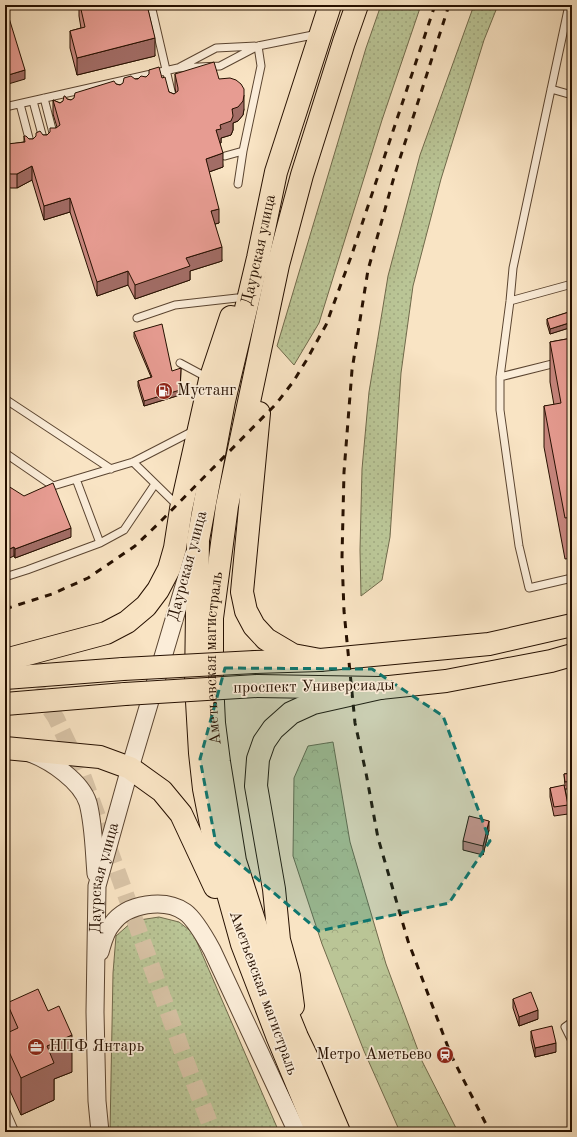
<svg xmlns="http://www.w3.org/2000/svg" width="577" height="1137" font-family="'Old Standard TT',serif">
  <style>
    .grass { fill: url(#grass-dots); stroke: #706a4b }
    .forest { fill: url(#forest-crowns); stroke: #706a4b }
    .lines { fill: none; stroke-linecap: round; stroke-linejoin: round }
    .tertiary-tunnel { stroke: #d9c4a7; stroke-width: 17; stroke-dasharray: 17 8; stroke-linecap: butt }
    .service-casing { stroke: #5b4531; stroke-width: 9 }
    .tertiary-casing { stroke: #5b4531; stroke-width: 19 }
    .primary-casing { stroke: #261000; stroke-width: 24 }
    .service { stroke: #fbedd9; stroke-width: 7 }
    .tertiary { stroke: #fbedd9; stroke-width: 17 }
    .primary { stroke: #f9e4c4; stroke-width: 22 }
    .rail { stroke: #261000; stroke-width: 3; stroke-dasharray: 7 7; stroke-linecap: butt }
    .primary-bridge-casing { stroke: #261000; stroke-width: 24; stroke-linecap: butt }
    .primary-bridge { stroke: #f9e4c4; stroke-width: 22 }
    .wall { fill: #c7867e; stroke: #261000 }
    .shaded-wall { fill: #a26d66; stroke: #261000 }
    .building { fill: #e79c92; stroke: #261000 }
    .marked { fill: #0f766e; fill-opacity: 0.2; stroke: #0f766e; stroke-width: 3; stroke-dasharray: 8 5; stroke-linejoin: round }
    .labels { text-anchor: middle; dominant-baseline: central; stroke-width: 3.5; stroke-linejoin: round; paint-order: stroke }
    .street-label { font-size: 16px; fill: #261000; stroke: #fbedd9 }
    .poi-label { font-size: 16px; fill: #261000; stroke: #fbedd9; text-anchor: start }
  </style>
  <defs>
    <pattern id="grass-dots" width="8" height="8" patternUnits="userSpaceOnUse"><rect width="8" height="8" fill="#bac596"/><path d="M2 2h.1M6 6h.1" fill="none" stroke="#a0a880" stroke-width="1.8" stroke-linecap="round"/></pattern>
    <pattern id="forest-crowns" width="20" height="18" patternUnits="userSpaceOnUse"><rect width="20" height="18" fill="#bac596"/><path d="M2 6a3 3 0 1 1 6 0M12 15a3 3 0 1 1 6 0" fill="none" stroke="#a0a880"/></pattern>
  </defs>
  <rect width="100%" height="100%" fill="#f9e4c4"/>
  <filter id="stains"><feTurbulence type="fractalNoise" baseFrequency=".005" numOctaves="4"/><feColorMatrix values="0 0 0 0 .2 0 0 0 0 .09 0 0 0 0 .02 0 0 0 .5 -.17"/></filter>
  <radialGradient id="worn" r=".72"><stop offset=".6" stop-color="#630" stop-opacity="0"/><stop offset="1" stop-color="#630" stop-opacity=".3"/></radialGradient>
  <path class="grass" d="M381,5H421L382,120L319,323L294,365L277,346L366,48Z
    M474,5H498L484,40L441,179L413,286L401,373L390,537L382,580L361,596L360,550L362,469L369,392L388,276L420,155Z
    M159,917L179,922L193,933L279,1132H110L113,973L116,936L133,921Z"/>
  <path class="forest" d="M333,742L350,842L386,964L422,1061L458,1132H400L364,1051L322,944L293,856L294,778L308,746Z"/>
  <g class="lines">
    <path class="tertiary-tunnel" d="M21,669L26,674L56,718L81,771L185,1059L213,1132"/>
    <g class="service-casing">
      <path id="service" d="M151,5L173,100
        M569,5L513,268L510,301L500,377V410L519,546L529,588L572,578
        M180,67L216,48L258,46L318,34
        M551,89L572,95
        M44,98L54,137
        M33,101L44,142
        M20,104L31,146
        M5,107L178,68L220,66L258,46
        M225,156L243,151L261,66L258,46
        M238,184L243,151
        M510,301L572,284
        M137,318L175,305L237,298
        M180,363L208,378
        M500,377L572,359
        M5,399L111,469
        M5,453L53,486L133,462L195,430
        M133,462L177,505
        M76,479L100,543
        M5,577L27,570L100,543L124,530L155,484
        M572,1022L565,1027L572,1041
        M5,1109L15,1132"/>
    </g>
    <g class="tertiary-casing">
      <g id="tertiary">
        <path d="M30,753C51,761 81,781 88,803C94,826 94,851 96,874"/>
        <path d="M100,952C103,942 105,932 112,924C127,903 165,898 185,912C195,919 206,939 212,950L297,1132"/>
        <path id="s1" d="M100,1132L97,1101L95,1012L97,886L130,768L193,556"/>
      </g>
    </g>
    <g class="primary-casing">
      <g id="primary">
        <path d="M259,413L242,592L246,611L254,626L266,639L293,655L320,660"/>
        <path d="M5,660L106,633L127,622L146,606L158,590L169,569L175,548L181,509L210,380L231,317"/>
        <path d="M255,662L320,660L489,644L572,625"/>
        <path d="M5,678L123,669"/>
        <path d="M257,686L380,688L446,681L551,661L572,655"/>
        <path d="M5,704L125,694"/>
        <path d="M5,748L100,757L130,768L162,791L181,814L215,887"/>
        <path d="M293,1006L289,976L279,940L274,889L256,786L258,759L264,742L273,729L291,713L313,703L380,688"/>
        <path id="s2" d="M317,1132L278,1038L242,944L227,890L215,845L204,789L200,753L196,684L198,540L224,401L258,258L276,172L330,5"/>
        <path id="s3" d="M339,1132L311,1066L297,1037L271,973L235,861L219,762L214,723L212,681V618L227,506L278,265L302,175L344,42L357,5"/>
      </g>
    </g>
    <use href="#service" class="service"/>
    <use href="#tertiary" class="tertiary"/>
    <use href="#primary" class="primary"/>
    <path class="rail" d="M449,5L394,177L368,270L352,370L344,472L342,557L344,611L355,723L366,773L378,838L408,941L451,1055L490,1132
      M5,609L52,594L88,578L135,546L158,524L276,404L293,382L306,361L326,325L352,254L435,5"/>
    <g class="primary-bridge-casing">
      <path id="primary-bridge" d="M123,669L255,662
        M125,694L257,686"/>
    </g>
    <use href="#primary-bridge" class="primary-bridge"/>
  </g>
  <path class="wall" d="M79,5H147L155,56L77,75L70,48V31L81,28L79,16Z
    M175,74L219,79L244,109L243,115L238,121L233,123V130L231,135L221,138V143H220L223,167L209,172L219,223L215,224L222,261L190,271V280L135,299L128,285L97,296L70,212L44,220L32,180L17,188H11L5,187V145L24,142V136L29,139H33L43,135H47L57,127L53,114V100L60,103L67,99L71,100L116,84L120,85L135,79L146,77L162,78L169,92L174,94L176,93L175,88Z
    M572,311V327L550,334L547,324V319Z
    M134,332L172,371L180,395L144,406L138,386V381L151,377L134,337Z
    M572,338V558L565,559L544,447V406L554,405L550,382V342Z
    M5,484L71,537L15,558L14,556Z
    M572,773V789H565L568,805V814L554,816L550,797V788L565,786L564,774Z
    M489,830L483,855L463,850V841Z
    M513,999L538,1019L519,1026L513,1008Z
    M7,1003L72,1072L54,1079V1100L21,1115L5,1080V1034L7,1033Z
    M531,1031L556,1052L535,1057L531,1040Z"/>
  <path class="shaded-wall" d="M155,38V56L77,75V58Z
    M25,70V79L5,85V76Z
    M244,95V109L243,115L238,121L233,123V130L231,135L221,138V143L216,144V130Z
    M223,153V167L206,173V159Z
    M32,166V180L17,188V174Z
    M70,198V212L44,220V206Z
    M219,209V223L211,225V211Z
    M222,247V261L190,271V280L135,299V285L186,258Z
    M128,271V285L97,296V282Z
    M572,322V327L550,334V329Z
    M181,368L180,395L144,406V401Z
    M71,528V537L15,558V549Z
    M14,547V556L5,560V551Z
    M489,821V830L483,855V846Z
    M538,1010V1019L519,1026V1017Z
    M72,1035V1072L54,1079V1100L21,1115V1078L47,1046Z
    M556,1043V1052L535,1057V1048Z"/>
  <path class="building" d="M5,5L25,70L5,76Z
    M80,5H147L155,38L77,58L70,31L85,27Z
    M214,62L219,79L230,78L236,80L241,84L244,89V95L243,101L238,107L232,109L233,116L231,121L220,125L221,129L216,130L223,153L206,159L219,209L211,211L222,247L186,258L190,266L135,285L128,271L97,282L70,198L44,206L32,166L17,174H11L5,173V145L7,144L25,142L24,136H26L29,139H33L36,136V133L40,131L43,135H47L50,132V128H56L60,125L53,100L60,103L63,101L64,96H65L67,99L71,100L74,98L75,93L114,81L116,84L120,85L123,83L124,78L131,76L135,79H138L141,76L146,77L149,74V70L159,67L162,78L165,77L169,92L174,94L178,91V88L175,74Z
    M572,311V322L550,329L547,319Z
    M162,324L172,371L181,368L180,390L144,401L138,381L152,377L134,332Z
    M572,338V517L565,518L544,406L561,403L550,342Z
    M53,483L71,528L15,549L14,547L5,551V484L24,496Z
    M572,773V781L565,782L564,774Z
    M564,785L568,805L554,807L550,788Z
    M469,816L489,821L483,846L463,841Z
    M38,989L48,1011L59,1006L72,1035L47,1046L54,1063L21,1078L5,1043V1034L18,1028L7,1003Z
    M531,992L538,1010L519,1017L513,999Z
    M552,1026L556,1043L535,1048L531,1031Z"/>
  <path class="marked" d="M225,668L372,669L443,716L490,841L449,903L319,931L216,844L200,759Z"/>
  <defs>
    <g id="fuel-disc" transform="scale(0.9)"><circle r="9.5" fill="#8f2418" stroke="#fbedd9"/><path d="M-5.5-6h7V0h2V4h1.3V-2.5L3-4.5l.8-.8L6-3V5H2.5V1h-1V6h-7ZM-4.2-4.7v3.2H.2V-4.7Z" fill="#fff"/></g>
    <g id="office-disc" transform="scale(0.9)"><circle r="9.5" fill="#8f2418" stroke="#fbedd9"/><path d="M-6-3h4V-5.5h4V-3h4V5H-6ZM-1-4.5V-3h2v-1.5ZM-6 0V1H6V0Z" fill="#fff"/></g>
    <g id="station-disc" transform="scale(0.9)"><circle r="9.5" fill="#8f2418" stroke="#fbedd9"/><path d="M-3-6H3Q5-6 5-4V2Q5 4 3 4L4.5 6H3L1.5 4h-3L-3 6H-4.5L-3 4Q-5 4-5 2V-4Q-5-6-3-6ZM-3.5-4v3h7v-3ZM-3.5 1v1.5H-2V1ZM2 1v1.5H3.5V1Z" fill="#fff"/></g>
  </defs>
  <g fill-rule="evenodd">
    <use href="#fuel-disc" x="164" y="391"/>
    <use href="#office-disc" x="36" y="1047"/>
    <use href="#station-disc" x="445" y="1055"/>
  </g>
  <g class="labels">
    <g class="street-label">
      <text stroke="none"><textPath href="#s2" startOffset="908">Даурская улица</textPath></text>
      <text transform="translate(188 566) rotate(-75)">Даурская улица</text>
      <text stroke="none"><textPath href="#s3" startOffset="495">Аметьевская магистраль</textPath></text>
      <text transform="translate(314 687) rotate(-1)">проспект Универсиады</text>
      <text stroke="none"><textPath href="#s1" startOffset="255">Даурская улица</textPath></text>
      <text transform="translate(263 993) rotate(70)">Аметьевская магистраль</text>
    </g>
    <g class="poi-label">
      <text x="177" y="391">Мустанг</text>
      <text x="49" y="1047">НПФ Янтарь</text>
      <text x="432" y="1055" text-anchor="end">Метро Аметьево</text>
    </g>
  </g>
  <rect width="577" height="1137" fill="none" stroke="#f9e4c4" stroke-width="20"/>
  <rect x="6" y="6" width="565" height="1125" fill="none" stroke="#261000" stroke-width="2"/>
  <rect x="10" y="10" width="557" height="1117" fill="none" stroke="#261000"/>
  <rect width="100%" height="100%" filter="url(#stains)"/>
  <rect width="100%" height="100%" fill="url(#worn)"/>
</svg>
